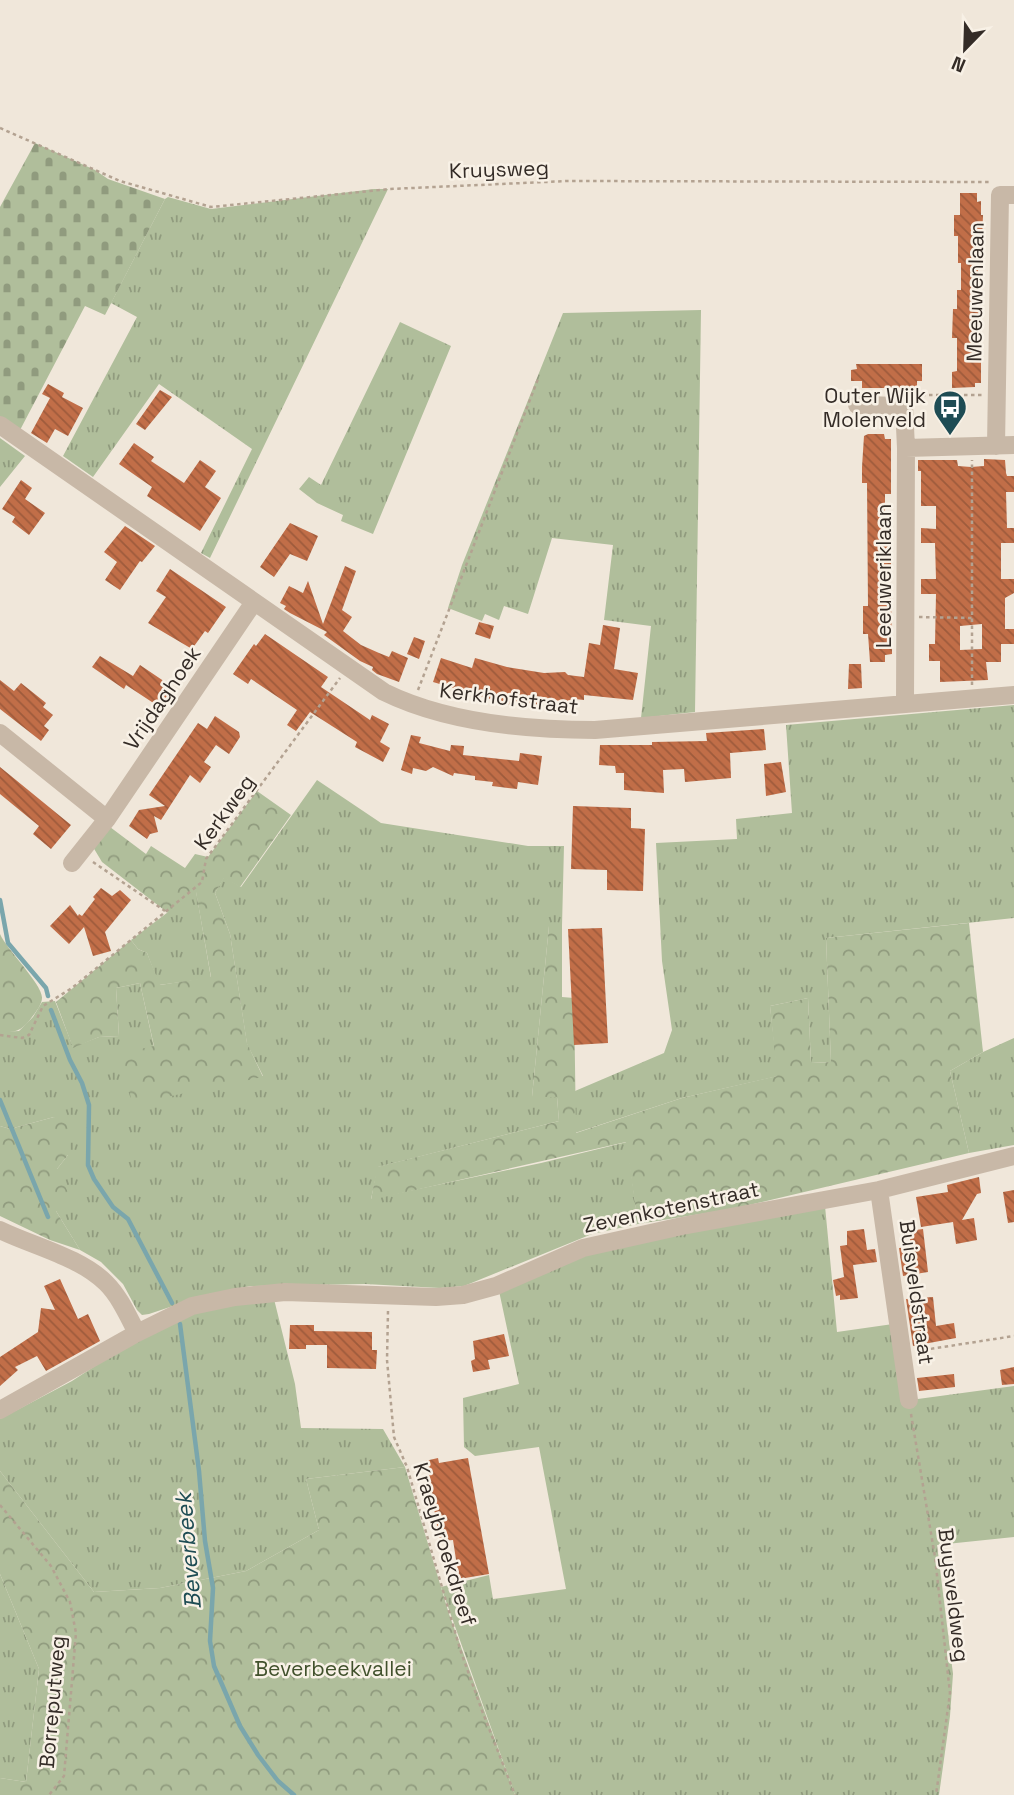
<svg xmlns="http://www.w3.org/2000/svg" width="1014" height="1795" font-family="'Space Grotesk',sans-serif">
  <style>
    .grass { fill: url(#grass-tufts) }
    .forest { fill: url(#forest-crowns) }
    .cemetery { fill: url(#cemetery-stones) }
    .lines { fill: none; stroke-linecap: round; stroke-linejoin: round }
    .stream { stroke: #7aa6ac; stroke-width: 4.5 }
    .building { fill: url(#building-back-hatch); fill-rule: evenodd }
    .path { stroke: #b3a291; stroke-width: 2.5; stroke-dasharray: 3.5 3.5; stroke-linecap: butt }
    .minor { stroke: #c8b8a7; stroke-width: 18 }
    .labels { text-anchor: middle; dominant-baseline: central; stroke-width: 5; stroke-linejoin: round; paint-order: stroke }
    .street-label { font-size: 21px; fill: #342c27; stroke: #f8f1e6 }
    .poi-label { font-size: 21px; fill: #342c27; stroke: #f8f1e6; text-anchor: end }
    .park-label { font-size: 21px; fill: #41512c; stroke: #f8f1e6 }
    .water-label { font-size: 23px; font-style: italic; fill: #1e4c54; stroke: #f8f1e6 }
  </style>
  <defs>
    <pattern id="grass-tufts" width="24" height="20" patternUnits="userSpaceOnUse" patternTransform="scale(1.75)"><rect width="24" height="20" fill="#b0be9b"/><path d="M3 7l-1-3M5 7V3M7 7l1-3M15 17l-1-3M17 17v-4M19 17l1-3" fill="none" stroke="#909b7e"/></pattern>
    <pattern id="forest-crowns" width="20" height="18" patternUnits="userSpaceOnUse" patternTransform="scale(1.75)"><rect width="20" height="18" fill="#b0be9b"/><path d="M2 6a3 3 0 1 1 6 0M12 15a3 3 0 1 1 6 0" fill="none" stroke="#909b7e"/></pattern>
    <pattern id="cemetery-stones" width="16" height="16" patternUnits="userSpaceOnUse" patternTransform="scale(1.75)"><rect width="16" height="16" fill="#b0be9b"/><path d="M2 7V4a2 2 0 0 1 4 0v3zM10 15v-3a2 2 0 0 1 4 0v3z" fill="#909b7e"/></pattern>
    <pattern id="building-back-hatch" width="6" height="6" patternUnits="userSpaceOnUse" patternTransform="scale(1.75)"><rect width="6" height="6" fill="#c16e48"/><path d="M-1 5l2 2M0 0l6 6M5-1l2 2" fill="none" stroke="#9e5b3c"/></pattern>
  </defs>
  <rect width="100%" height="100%" fill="#f0e7da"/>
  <path class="grass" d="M374,189H388L210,558L201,553L252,449L159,384L93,477L63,456L137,317L111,303L165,199L168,197L211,209Z
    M701,310L695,712L641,718L651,626L604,620L613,545L552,538L528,614L504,606L499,620L485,614L482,621L448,608L462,565L563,313Z
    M400,322L451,346L373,534L341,521L343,515L317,503L299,489L309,477L321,485Z
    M0,438L25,456L0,487Z
    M1014,705V918L826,938L831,1062L811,1063L808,998L770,1006L778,1076L682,1098L575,1133V1091L664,1053L672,1030L662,961L656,843L737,839L736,819L792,813L786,725Z
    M317,780L381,823L528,846H564L562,926H549L532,1097H557L559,1121L378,1167L371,1199L541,1163L627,1142L638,1224L592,1234L464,1286L440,1288L365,1284L251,1286L209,1294L149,1314L142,1315L137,1310L123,1284L101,1262L80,1250L56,1211L57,1169L68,1155L54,1117L10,1129L0,1126V1032L19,1031L33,1017L42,1002L55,1001L73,1047L99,1037L119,1036L116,988L140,983L154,1047L263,1076L247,1044L230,934L215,893L224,877L241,887Z
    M196,891L211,978L159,985L147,953L138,949L131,940Z
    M1014,1038V1145L969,1153L950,1071L983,1052Z
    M825,1206L837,1332L893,1324L903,1401L1014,1386V1537L937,1545L953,1674L950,1716L939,1795H515L441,1587L489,1575L493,1599L566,1589L539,1447L475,1456L464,1447L463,1398L519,1384L499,1291L601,1249Z
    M274,1299L295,1384L301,1428L383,1429L405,1467L306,1479L319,1530L246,1571L160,1588L94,1592L0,1471V1419L72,1381L121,1349L192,1312Z
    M0,1574L39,1669L26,1782L0,1778Z"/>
  <path class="forest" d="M257,791L291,815L240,887L224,878L215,893L230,934L247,1043L263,1077L132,1104L122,1053L154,1046L140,983L116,988L119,1036L99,1037L73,1048L56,1002L131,940L138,949L147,953L160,985L211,977L196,892L168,913L102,862L93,847L110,827L146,854L151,846L185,868L195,854L208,857Z
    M969,923L983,1052L950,1071L969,1153L732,1209L638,1224L626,1142L371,1200L377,1167L559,1121L557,1097H532L549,926H562V997L574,998L576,1133L682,1098L777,1076L770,1006L808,998L811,1063L831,1062L826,938Z
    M0,934C7,950 43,985 42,998C42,1004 36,1012 32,1017C23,1030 16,1033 0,1032Z
    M54,1117L73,1128L68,1155L57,1169L73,1203L56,1211L80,1250L50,1240L0,1216V1126L10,1129Z
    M405,1467L449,1614L515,1795H0V1778L26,1782L39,1669L0,1574V1471L94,1592L160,1588L246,1571L319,1530L306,1479Z"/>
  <path class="cemetery" d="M35,143L95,170L108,179L165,199L105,315L85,306L19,432L0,418V207Z"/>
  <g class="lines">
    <path class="stream" d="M0,900L8,943L46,988L48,996
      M51,1010L70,1060L82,1083L89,1105L88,1165L94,1179L113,1207L128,1219L172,1303
      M0,1100L48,1217
      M180,1324L199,1471L205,1541L213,1588L210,1641L214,1666L240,1726L258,1755L278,1781L294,1795"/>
  </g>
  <path class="building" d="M960,193H977V202L981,201V215H983L981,270H978L977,296H981V383H975V387L952,388V372L957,371V338H952L953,309H957V290H961V263H958V236H954V215H960Z
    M856,364H922V381H917V388H862V381H851V370L857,369Z
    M48,384L64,393L62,397L83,408L68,436L55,429L47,443L31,433L50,398L42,394Z
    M160,390L172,397L145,430L136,424Z
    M868,434H884L885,439H891V494H885V517H891V572H886V595H891L892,654L885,655V662H870L868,634H863V606H868L867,483H862V467L864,436Z
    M134,443L154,457L151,461L184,483L200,460L216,471L205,487L221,498L200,531L147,496L152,487L119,464Z
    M984,459L1005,460L1006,473L1007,476H1014V492H1006L1007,528H1014V543H1001V579H1014V593L1005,598V629H1014V644H1001V662H986L988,680L940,682V661H929V644H935L936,594H921V579H936L935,543H921V528L936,529V506H921V471H918V460H957L958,466L971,467L984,466ZM982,624V649L960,650V626Z
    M21,480L32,488L25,499L45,513L29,535L12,522L15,517L2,509Z
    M290,523L318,536L307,561L290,554L274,577L260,567Z
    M125,526L155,546L142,562L140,561L120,590L105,580L117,562L104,552Z
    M345,566L356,571L342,610L352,617L343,631L361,645L379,653L389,657L392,651L408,658L399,682L377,674L372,670L373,667L360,661L324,635L327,632L290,613L284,609L286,606L280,603L289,586L303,593L308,581L323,624Z
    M170,569L226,607L208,633L205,631L192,649L148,623L166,597L156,591Z
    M479,622L494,626L490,639L475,634Z
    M603,625L620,628L614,669L638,673L633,700L584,695V700L575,699L568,702L541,698L540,705L515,701L514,706L433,682L441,658L472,668L475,658L507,667L544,673L565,672L568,675L584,677L589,643L600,645Z
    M265,634L328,677L321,687L370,720L372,715L389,724L380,742L390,748L383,762L355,747L357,742L310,712L296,731L287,725L297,710L251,679L248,684L233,674L254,644L256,646Z
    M414,637L425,641L419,659L407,654Z
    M100,656L133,676L140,665L174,688L158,706L126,685L124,689L92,667Z
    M849,664H861L862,688L848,689Z
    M0,680L14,691L21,683L46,703L43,707L53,715L44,726L49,730L41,741L0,709Z
    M215,716L239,732L240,737L229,754L216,745L204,762L211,767L200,783L190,775L161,820L154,816L158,832L150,834L147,839L129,826L139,810L165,806L149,795L198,723L207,729Z
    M764,729L766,750L730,753L731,778L685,782L684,769L663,770L664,793L624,790V773H616L615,766L599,765L600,745H652V742L707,741L706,733Z
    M411,735L421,737L419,743L450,751L451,745L464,746L463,755L519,761L520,753L542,756L538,785L518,782L517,789L492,786L493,782L475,780V776L454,773L453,776L433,767L426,771L413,768L412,774L401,770Z
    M781,762L786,792L766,796L764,764Z
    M0,767L71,825L51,849L33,834L39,826L0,794Z
    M573,806L631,808V828L645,829L643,891L607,890V870L571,869Z
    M101,888L112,896L120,890L131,900L105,932L111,951L93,956L84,927L69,944L50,926L70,905L78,916L79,914L82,916L95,899L93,897Z
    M602,928L608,1043L574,1045L568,929Z
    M979,1177L981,1193L977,1194L962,1220L974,1218L977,1240L956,1244L953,1222L921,1227L916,1197L948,1192L947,1185Z
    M1014,1190V1222L1008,1223L1003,1192Z
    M864,1229L867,1250L875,1249L877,1262L853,1265L858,1298L840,1300V1295L836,1296L833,1280L844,1277L840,1246L847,1245V1231Z
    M923,1229L928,1272L903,1276L899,1248L911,1247L909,1231Z
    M60,1279L78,1319L88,1314L100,1341L46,1371L37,1356L15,1367L18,1370L0,1386V1357L38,1332L41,1308L55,1310L44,1286Z
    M933,1297L936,1326L954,1323L956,1338L913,1346L906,1299Z
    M290,1325H314V1331L372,1332V1350H377L376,1369L327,1368V1345H306V1349H289Z
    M504,1334L509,1356L488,1360L490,1369L473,1372L471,1361L475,1359L473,1341Z
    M1014,1367V1384L1002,1385L1000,1370Z
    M954,1374L955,1387L919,1391L917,1378Z
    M438,1458L439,1463L468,1458L489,1574L459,1579L453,1540L440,1541L425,1461Z"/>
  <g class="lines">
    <path class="path" d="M0,128L120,181L211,207L390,189L567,181L992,182
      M915,395H982
      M919,617L972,618
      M972,685V460
      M418,690L538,379
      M93,862L165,911
      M0,1035L22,1038L29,1035L43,1006L72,988L202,882L206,859L340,678
      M388,1311L387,1360L394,1437L407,1467L460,1649L481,1708L515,1795
      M917,1351L1014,1336
      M911,1414L935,1557L950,1693L936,1795
      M0,1505L51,1566L70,1602L76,1633L64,1776L49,1795"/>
    <path class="minor" d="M857,405L904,406L906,448L1014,445
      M0,425L384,692C447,723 525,730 595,730L1014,695
      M996,446L1000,195H1014
      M905,704L906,448
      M0,733L107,819
      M72,863L107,819L254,602
      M879,1190L909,1400
      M0,1230C33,1246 80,1257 106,1283C120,1297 128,1316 137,1333
      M0,1410L137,1333L192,1306L235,1297L285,1292L436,1297L463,1295L496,1286L583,1248L682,1226L879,1190L1014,1156"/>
  </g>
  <defs>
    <g id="bus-pin" transform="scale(1.75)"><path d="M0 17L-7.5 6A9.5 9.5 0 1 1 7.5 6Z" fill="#1e4c54" stroke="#f8f1e6"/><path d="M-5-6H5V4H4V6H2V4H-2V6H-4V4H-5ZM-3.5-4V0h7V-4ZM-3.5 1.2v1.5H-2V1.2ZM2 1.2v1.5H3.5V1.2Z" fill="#fff"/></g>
  </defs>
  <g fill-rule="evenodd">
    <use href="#bus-pin" x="950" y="407"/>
  </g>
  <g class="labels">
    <g class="street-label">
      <text transform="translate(499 169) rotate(-2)">Kruysweg</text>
      <text transform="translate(975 292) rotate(-89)">Meeuwenlaan</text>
      <text transform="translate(883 576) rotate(-90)">Leeuweriklaan</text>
      <text transform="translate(162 698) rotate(-56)">Vrijdaghoek</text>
      <text transform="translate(509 698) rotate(7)">Kerkhofstraat</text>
      <text transform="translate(224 812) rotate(-54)">Kerkweg</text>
      <text transform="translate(671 1207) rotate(-12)">Zevenkotenstraat</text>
      <text transform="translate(917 1292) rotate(82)">Buisveldstraat</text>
      <text transform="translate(445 1544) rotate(73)">Kraeybroekdreef</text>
      <text transform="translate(954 1595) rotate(83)">Buysveldweg</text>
      <text transform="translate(52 1702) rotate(-85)">Borreputweg</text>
    </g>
    <g class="poi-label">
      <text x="926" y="395">Outer Wijk<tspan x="926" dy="24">Molenveld</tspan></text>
    </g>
    <g class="park-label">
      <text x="333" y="1668">Beverbeekvallei</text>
    </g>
    <g class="water-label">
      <text transform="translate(188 1551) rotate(-95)">Beverbeek</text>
    </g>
  </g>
  <g transform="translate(965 49) rotate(203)" stroke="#f8f1e6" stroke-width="5" paint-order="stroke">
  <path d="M0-5L12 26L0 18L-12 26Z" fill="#342c27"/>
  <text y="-10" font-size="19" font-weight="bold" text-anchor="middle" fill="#342c27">N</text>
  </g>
</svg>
